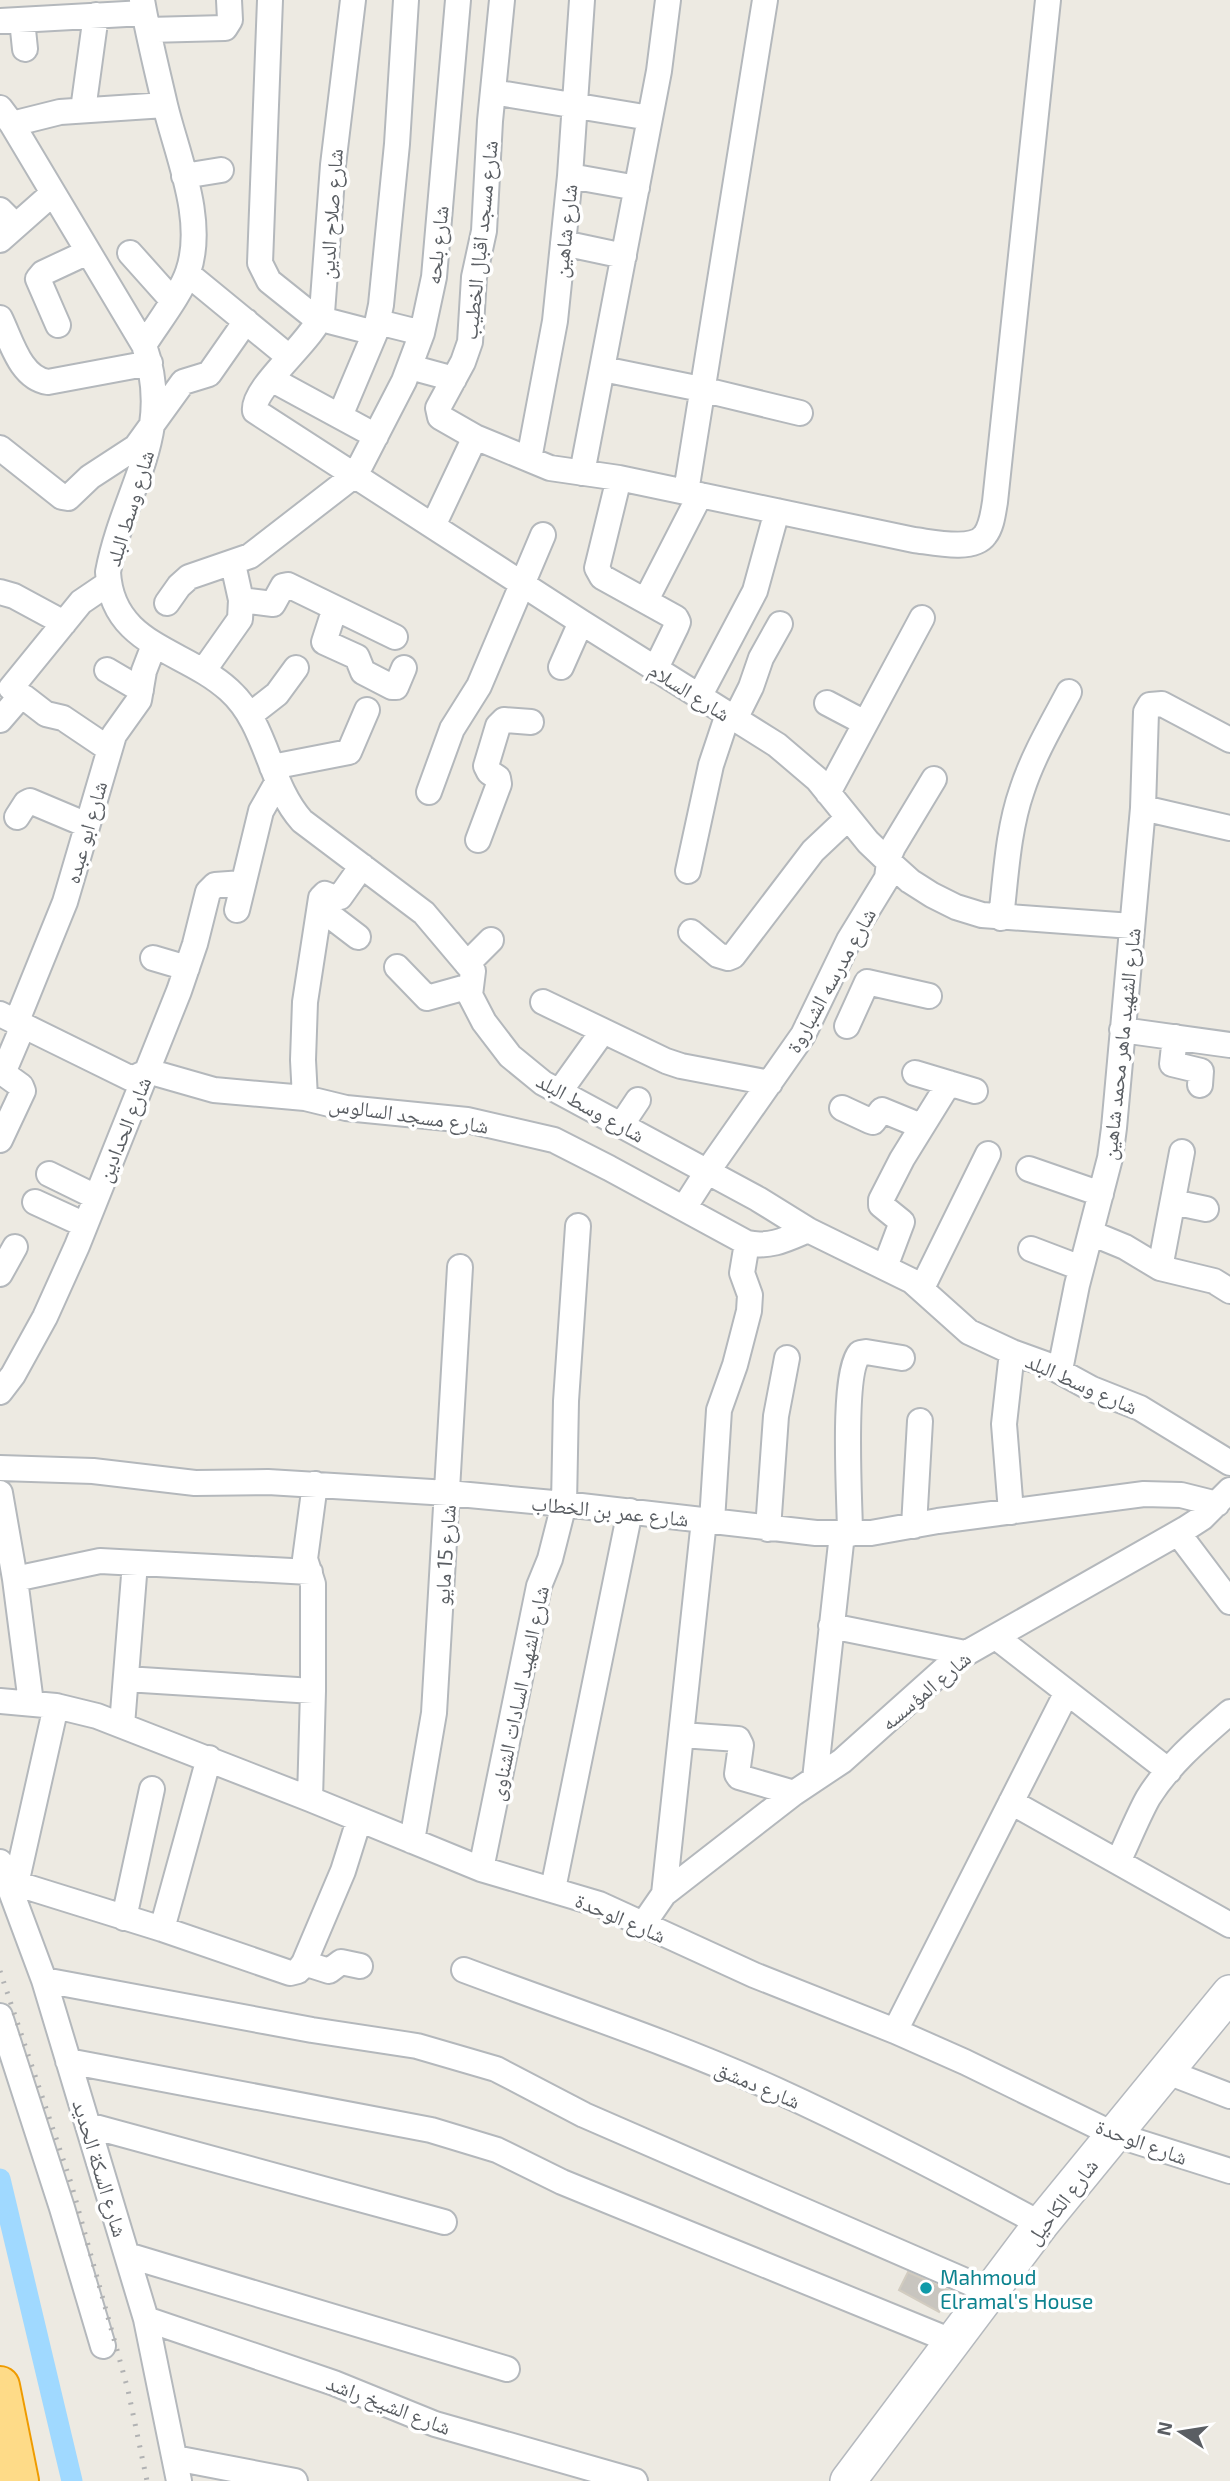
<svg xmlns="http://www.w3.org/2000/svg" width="1230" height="2481" font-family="'Exo 2','Noto Naskh Arabic',sans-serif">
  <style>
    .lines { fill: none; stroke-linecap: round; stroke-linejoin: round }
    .canal { stroke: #a0d9ff; stroke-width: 21 }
    .building { fill: #c8c5bf; stroke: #d2ccc0; stroke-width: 2 }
    .street-casing { stroke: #b4b8bc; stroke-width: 28 }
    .secondary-casing { stroke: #b5b9be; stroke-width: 38 }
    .highway-casing { stroke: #ef9b00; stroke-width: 42 }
    .street { stroke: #fff; stroke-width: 24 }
    .secondary { stroke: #fff; stroke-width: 35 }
    .highway { stroke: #fedb88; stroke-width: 38 }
    .rail { stroke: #b1b2b3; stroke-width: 5; stroke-dasharray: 2 9; stroke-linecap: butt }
    .culture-dot { fill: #0f9aa8; stroke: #fff; stroke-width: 2.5 }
    .labels { text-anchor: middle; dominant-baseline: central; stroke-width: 7; stroke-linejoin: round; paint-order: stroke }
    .street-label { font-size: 21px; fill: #5a5e63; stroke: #fff }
    .culture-label { font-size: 21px; fill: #0d838f; stroke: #fff; text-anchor: start }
  </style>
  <rect width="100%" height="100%" fill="#edeae2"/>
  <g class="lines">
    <path class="canal" d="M0,2179L72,2481"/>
  </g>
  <path class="building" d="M908,2272L950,2291L939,2312L899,2290Z"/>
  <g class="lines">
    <g class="street-casing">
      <path id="street" d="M142,0C148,35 157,70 165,105C177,155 206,220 188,272C181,294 157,324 144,345
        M270,0L260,263L269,281L319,321
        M353,0L333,165L322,313C315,339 251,388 255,411L581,622L777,745L817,779L868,842L890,863L910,881L932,895L956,907L982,915L1132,926
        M502,0L490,121L484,231L474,277L470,342L463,362L438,408L440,417L475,437L550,468L619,478L914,540C932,542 973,552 985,535C992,526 993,513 995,502L1048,0
        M22,20L25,49
        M0,21L144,13
        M148,30L225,28L230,20L229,0
        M493,92L650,118
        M0,108L12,124L144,345C175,435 124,487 108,572C112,646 184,649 229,690C268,725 268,783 302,821L424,913L473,971L470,995L484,1022L510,1056L543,1083L758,1199L808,1230L912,1281L969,1332L1012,1352L1048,1365L1092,1389L1140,1408L1230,1463
        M83,110L96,15
        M12,124L60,112L165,105
        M184,176L221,170
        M570,176L637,188
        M0,210L15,225
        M0,240L52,194
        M563,243L624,256
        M130,253L172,300
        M188,274L289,357
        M0,318C11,340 20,378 48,382L150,363
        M321,319L375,333
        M378,322L422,333
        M58,325L38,279L43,273L88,252
        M410,367L454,379
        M603,369L701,389L800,413
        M271,379L376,436
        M340,416L375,333L381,305L397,144L406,0
        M0,448L62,497L68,498L90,477L136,447L183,382L209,374L246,321
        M529,459L555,321L570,176L582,0
        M582,473L659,71L668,0
        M619,478L597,568L602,577L676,618L678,622L676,627L655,670
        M686,492L765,0
        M433,526L475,437
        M0,592L14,596L64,623
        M241,600L273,604L283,586L288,585L395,637
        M646,600L700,495
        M167,603L179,586L189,577L250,556L356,474L404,381L422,333L434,277L458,0
        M335,608L324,642L357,657L363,672L392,687H396L404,668
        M561,667L581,622
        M107,670L141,690
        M204,670L240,619L241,600L233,564
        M11,688L81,602L109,583
        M699,697L755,591L777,511
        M827,703L865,723
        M250,715L277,694L296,668
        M735,719L751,687L761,658L780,624
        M0,720L19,698L24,697L46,714L63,718L109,749
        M272,767L349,752L367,710
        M429,792L452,729L479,686L543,535
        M828,793L922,618
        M1143,808L1230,828
        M17,817L26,803L30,801L87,825
        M478,840L499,784L498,778L489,772L486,766L498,726L504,720L531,722
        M688,871L711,765L728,714
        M320,908L358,937
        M237,910L261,811L278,781
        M1001,918C1006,875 1008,830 1022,790C1033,756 1052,724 1069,692
        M691,932L718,955L728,958L733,956L813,851L848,818
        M153,958L187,968
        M467,964L491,940
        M397,967L427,998L470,986
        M543,1002L666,1061L681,1066L770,1083
        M0,1014L130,1078C139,1078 143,1071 151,1072L214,1090L305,1098L346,1108L467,1120L554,1140L609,1168L747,1243C770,1248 787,1239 808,1230
        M16,1023L65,902L114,735L139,700L144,671L154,645
        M847,1026L867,982L929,996
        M1122,1030L1230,1045
        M1175,1037L1172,1064L1201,1071L1200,1085
        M915,1073L975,1091
        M560,1091L603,1031
        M305,1098L303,1060L305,1002L321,898L325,894L335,898L340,897L362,866
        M842,1108L870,1121L873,1122L882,1110L921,1126
        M622,1124L638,1100
        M0,1140L23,1091L21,1086L3,1073L23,1026
        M1029,1169L1101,1194
        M49,1174L96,1197
        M35,1202L85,1225
        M1173,1202L1206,1209
        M684,1208L707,1172L803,1035L849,940L887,878L890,854L893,847L934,779
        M1091,1233L1125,1247L1160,1268L1214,1281L1230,1291
        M1031,1249L1081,1268
        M885,1267L902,1222L881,1205V1200L902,1159L949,1083
        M1160,1268L1182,1152
        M0,1274L15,1247
        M922,1288L988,1154
        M1060,1370L1077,1285L1110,1158L1114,1128L1143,808L1146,712L1150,705L1162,704L1230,740
        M0,1392L13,1375L45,1317L77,1246L179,991L195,944L208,892L215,885L243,883
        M0,1468L93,1471L195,1483L268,1482L448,1493L564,1504L816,1533H871L938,1521L1144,1494L1181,1495L1217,1504
        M0,1493L15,1579L31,1703
        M1011,1512L1004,1424L1012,1352
        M712,1521L719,1410L735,1365L749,1311L750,1295L742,1273L747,1243
        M914,1526L920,1421
        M768,1529L776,1416L787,1358
        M1178,1533L1230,1602
        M850,1534C850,1502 841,1373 860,1353L866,1352L902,1358
        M15,1579L100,1561L310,1572
        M831,1626L965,1653
        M996,1637L1169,1771
        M126,1679L313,1691
        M0,1701L56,1706L97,1716L310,1799L481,1869L599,1904L754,1975L895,2031L965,2062L1113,2134L1230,2171
        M122,1725L135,1563
        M682,1735L738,1739L741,1745L737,1774L739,1777L794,1793
        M815,1779L842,1534
        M310,1799L313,1691V1584L305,1559L315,1484
        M1011,1802L1230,1925
        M412,1841L434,1713L460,1267
        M0,1862L44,1980L146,2319L179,2481
        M1118,1862C1128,1841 1137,1818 1148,1798C1169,1764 1200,1738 1230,1712
        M481,1869L539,1586L550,1559L564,1504L566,1401L578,1226
        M8,1881L162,1929L290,1973L298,1971L304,1963L343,1871L359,1820
        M16,1884L56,1706
        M553,1889L630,1511
        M664,1894L704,1520
        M124,1918L152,1789
        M644,1923L664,1894L794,1793L842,1761L956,1659L1185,1529L1202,1518L1230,1490
        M162,1929L209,1758
        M304,1963L329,1971L341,1962L360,1966
        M464,1970C568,2009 675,2044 776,2090C866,2131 954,2177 1041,2224
        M44,1980L312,2030L417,2046L496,2069L584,2115L991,2292
        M0,2016L62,2208L103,2346
        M895,2031L1067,1692
        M68,2061L431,2130L497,2150L562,2182L954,2342
        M1165,2071L1230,2096
        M88,2125L444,2222
        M127,2255L507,2369
        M146,2319L334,2383L435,2424L635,2481
        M175,2458L295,2481"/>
    </g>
    <g class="secondary-casing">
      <path id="secondary" d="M848,2481L1041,2224L1230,1993"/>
    </g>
    <g class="highway-casing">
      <path id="highway" d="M0,2386L19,2481"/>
    </g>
    <use href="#street" class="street"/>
    <use href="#secondary" class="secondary"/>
    <use href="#highway" class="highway"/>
    <path class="rail" d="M0,1971L71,2183L128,2390L147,2481"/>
  </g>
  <circle class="culture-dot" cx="926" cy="2288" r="7"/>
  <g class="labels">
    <g class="street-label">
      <text transform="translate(330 214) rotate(-86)">شارع صلاح الدين</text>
      <text transform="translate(564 231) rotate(-84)">شارع شاهين</text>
      <text transform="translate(479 240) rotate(-84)">شارع مسجد اقبال الخطيب</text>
      <text transform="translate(436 245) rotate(-84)">شارع بلحه</text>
      <text transform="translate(129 508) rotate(-73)">شارع وسط البلد</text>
      <text transform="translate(690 691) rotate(32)">شارع السلام</text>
      <text transform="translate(85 832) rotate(-74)">شارع ابو عبده</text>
      <text transform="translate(830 980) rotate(-61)">شارع مدرسه الشباروة</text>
      <text transform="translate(1120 1044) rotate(-84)">شارع الشهيد ماهر محمد شاهين</text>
      <text transform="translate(591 1107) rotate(29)">شارع وسط البلد</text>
      <text transform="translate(409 1114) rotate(8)">شارع مسجد السالوس</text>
      <text transform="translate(123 1129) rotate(-68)">شارع الحدادين</text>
      <text transform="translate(1082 1383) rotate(24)">شارع وسط البلد</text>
      <text transform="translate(610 1510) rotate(6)">شارع عمر بن الخطاب</text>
      <text transform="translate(444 1555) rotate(-86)">شارع 15 مايو</text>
      <text transform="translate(925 1690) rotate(-40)">شارع المؤسسه</text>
      <text transform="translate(518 1693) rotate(-78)">شارع الشهيد السادات الشناوى</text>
      <text transform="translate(621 1917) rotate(23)">شارع الوحدة</text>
      <text transform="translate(758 2084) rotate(23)">شارع دمشق</text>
      <text transform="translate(1142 2141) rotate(20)">شارع الوحدة</text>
      <text transform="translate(101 2168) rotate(73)">شارع السكة الحديد</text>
      <text transform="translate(1061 2201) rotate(-52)">شارع الكاحيل</text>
      <text transform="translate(389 2404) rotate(21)">شارع الشيخ راشد</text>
    </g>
    <g class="culture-label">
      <text x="940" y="2276">Mahmoud<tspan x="940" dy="24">Elramal's House</tspan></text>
    </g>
  </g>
  <g transform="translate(1181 2432) rotate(282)" stroke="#ffffff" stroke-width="5" paint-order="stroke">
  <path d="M0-5L12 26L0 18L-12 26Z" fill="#5a5e63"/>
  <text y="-10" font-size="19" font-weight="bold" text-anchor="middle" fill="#5a5e63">N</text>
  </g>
</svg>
